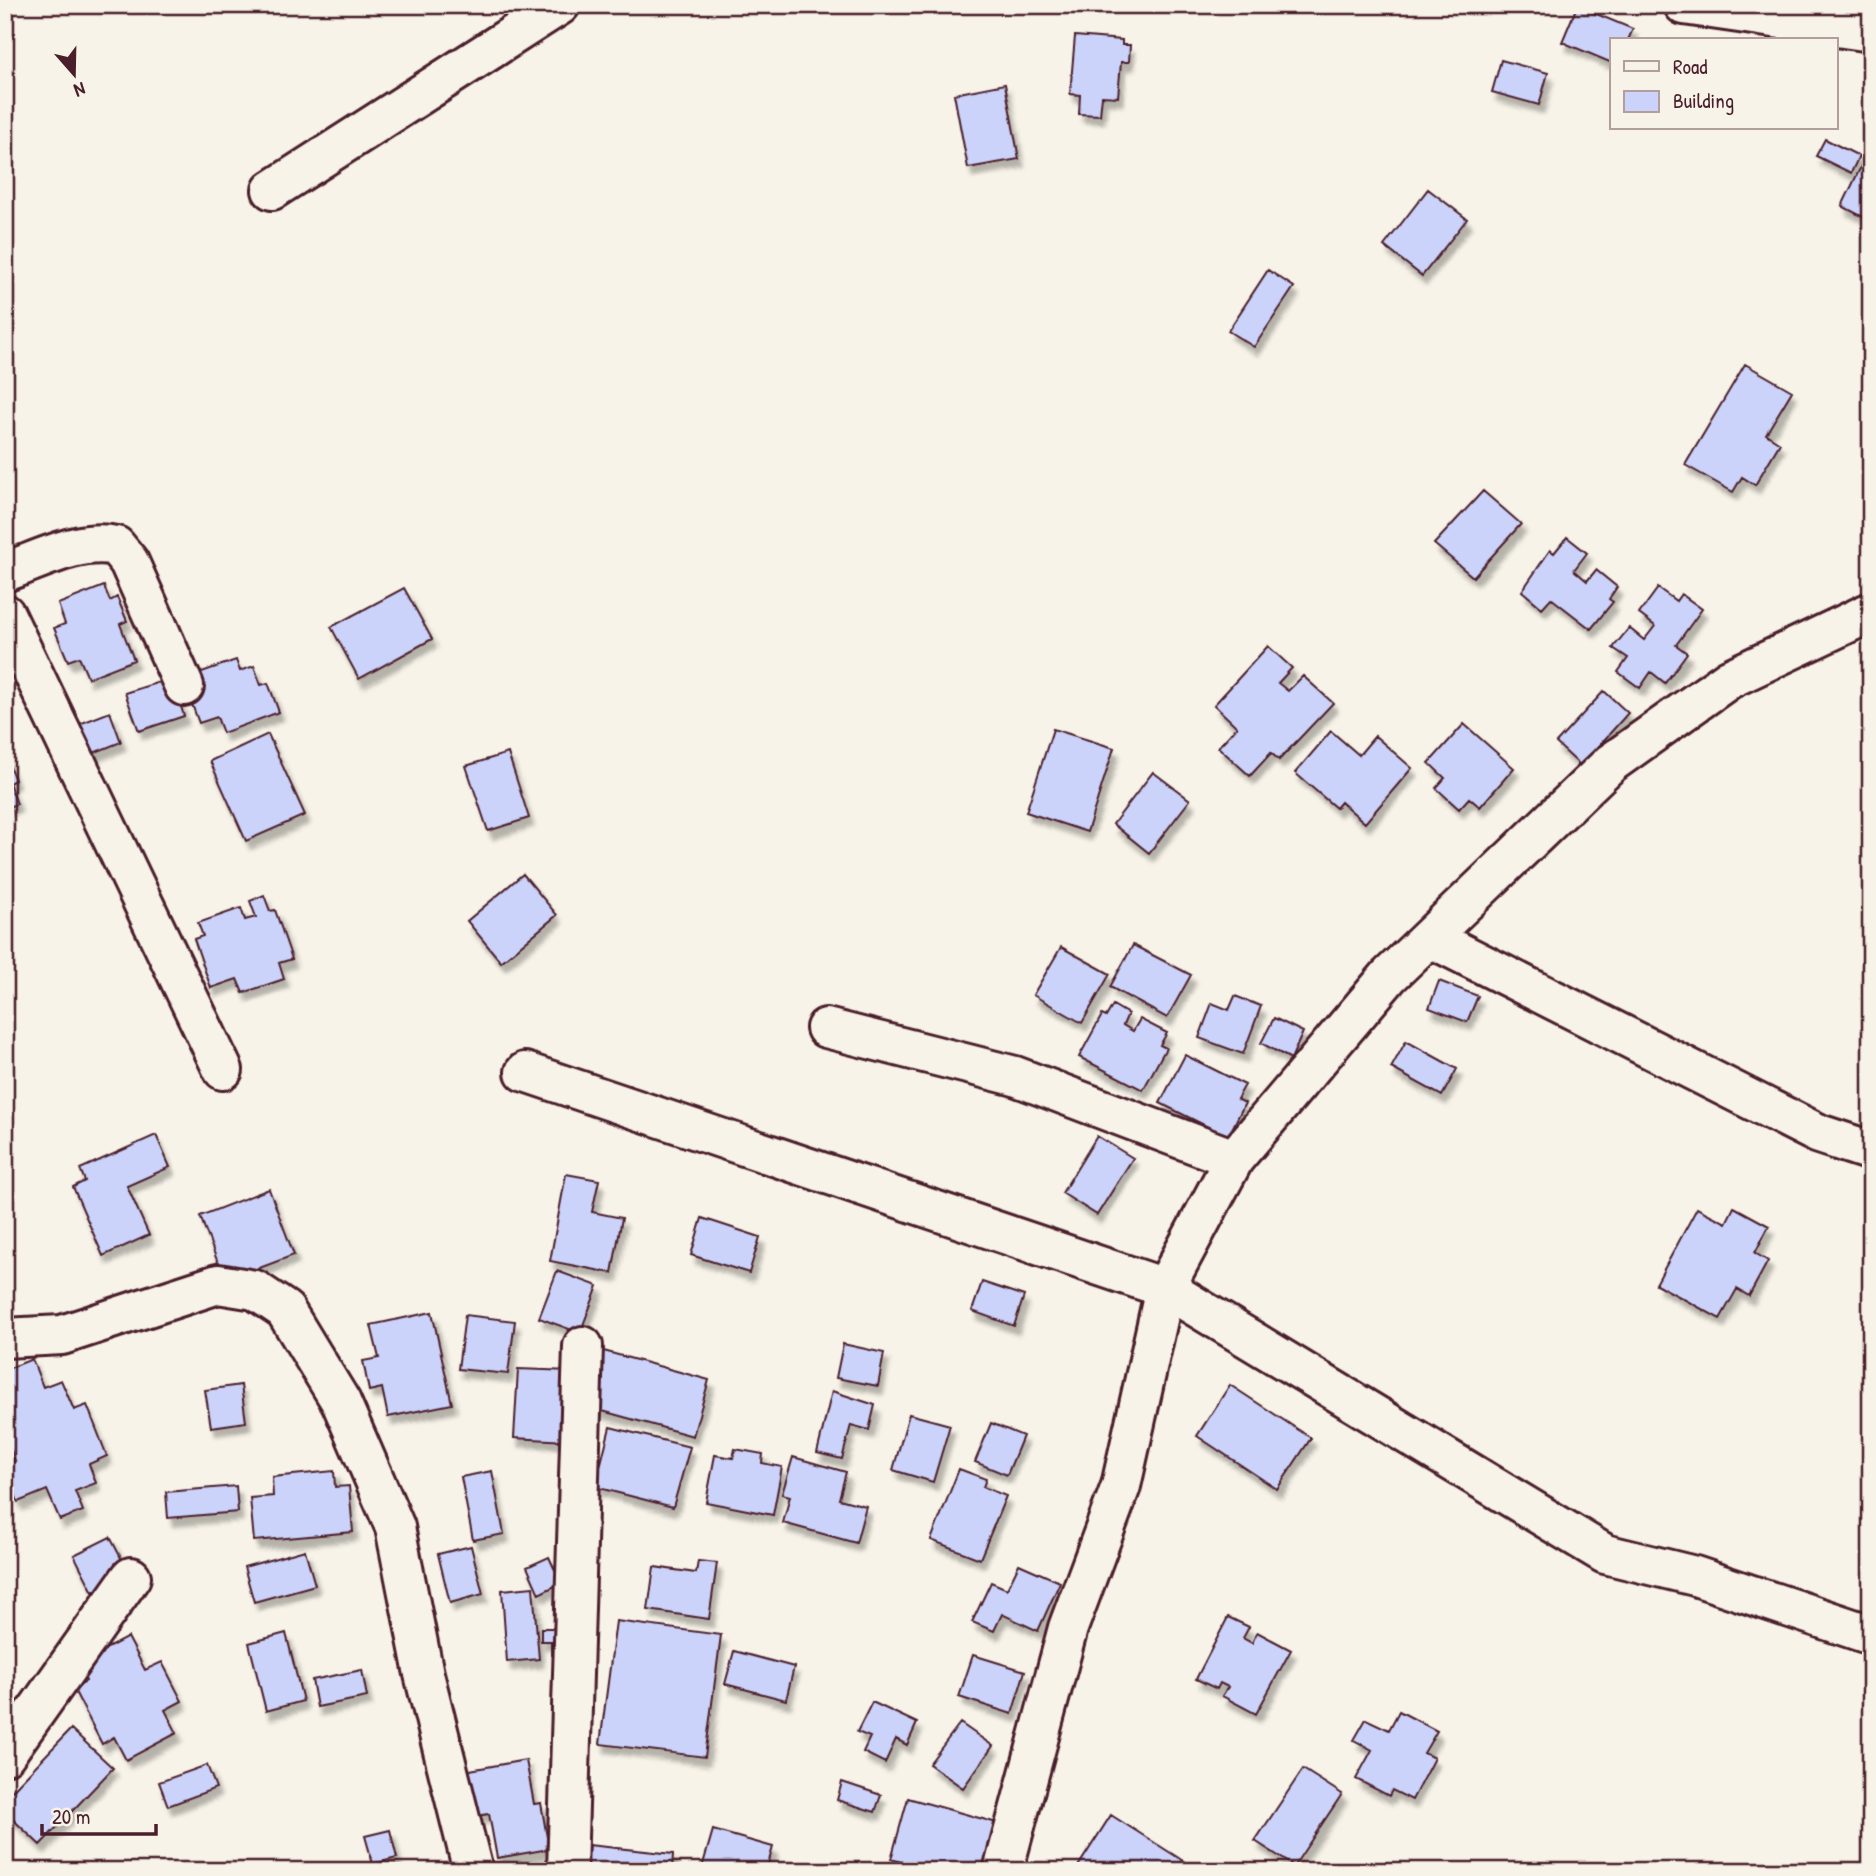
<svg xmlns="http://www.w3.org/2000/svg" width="1876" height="1876" font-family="'Patrick Hand',sans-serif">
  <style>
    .building { fill: #cbd3fb; stroke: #4a1f2b; stroke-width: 2; filter: url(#shadow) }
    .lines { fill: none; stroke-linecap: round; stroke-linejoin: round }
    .minor-casing { stroke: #4a1f2b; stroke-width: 44 }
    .minor { stroke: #f7f3e8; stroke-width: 38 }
  </style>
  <defs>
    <filter id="shadow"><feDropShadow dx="4.5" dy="8" stdDeviation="2" flood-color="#0004"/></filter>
  </defs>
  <rect width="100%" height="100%" fill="#f7f3e8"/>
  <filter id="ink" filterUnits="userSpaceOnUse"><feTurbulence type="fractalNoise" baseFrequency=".0143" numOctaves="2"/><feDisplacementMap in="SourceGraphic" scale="14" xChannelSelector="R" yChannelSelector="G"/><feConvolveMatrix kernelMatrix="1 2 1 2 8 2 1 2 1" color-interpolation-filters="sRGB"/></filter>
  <g filter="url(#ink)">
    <path class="building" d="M1577,6L1633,29L1628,40H1612V63L1562,42Z
      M1075,36L1122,40V45H1130L1129,62H1121L1118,97L1102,96L1100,115L1079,114L1080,95L1070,94Z
      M1501,60L1548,73L1539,105L1492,92Z
      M1005,84L1019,159L968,168L954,94Z
      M1825,139L1859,156L1851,173L1816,156Z
      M1865,158L1871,161V211L1867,219L1842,206Z
      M1428,189L1467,219L1422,276L1384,246Z
      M1268,270L1294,287L1254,347L1228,331Z
      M1745,364L1792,391L1766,434L1780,443L1755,485L1742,477L1733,492L1685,465Z
      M1483,491L1521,524L1473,577L1434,544Z
      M1567,537L1587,553L1574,570L1587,581L1596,570L1617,587L1609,599L1613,602L1591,629L1551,598L1542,608L1522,591L1550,550L1554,553Z
      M104,586L110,601L117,597L127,621L120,624L134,660L88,678L79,657L68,661L54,628L65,624L58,604Z
      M404,588L432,639L359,679L331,627Z
      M1658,588L1676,601L1681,594L1702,609L1676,645L1687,653L1665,683L1651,672L1640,688L1618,672L1628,658L1613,648L1629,628L1644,640L1655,626L1639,614Z
      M1268,646L1292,668L1278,683L1288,691L1303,676L1333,703L1279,760L1271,753L1250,776L1218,747L1237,727L1214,705Z
      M236,660L240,671L254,666L261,685L268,683L279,712L223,733L217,717L199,723L187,691L193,675Z
      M172,678L184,716L139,731L125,693Z
      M1604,691L1628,713L1581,766L1556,743Z
      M110,712L121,742L81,758L69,728Z
      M1464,724L1514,768L1480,807L1469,798L1459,809L1436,788L1445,778L1429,763Z
      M1053,729L1114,748L1087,832L1026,812Z
      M1331,731L1359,755L1375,736L1412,768L1365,823L1341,802L1336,808L1295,773Z
      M268,734L305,815L246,841L210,761Z
      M508,753L529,818L488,831L466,766Z
      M5,755L15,780L9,783L17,804L5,808Z
      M1153,772L1190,800L1149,853L1113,824Z
      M523,874L557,915L501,962L467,921Z
      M264,895L270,911L275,910L292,959L279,963L284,979L243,993L237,979L211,988L194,939L203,936L198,923L241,908L245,920L256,917L250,901Z
      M1133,945L1191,975L1167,1018L1110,987Z
      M1061,947L1110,974L1082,1023L1033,995Z
      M1439,981L1478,996L1467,1022L1429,1008Z
      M1235,996L1261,1006L1243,1054L1199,1038L1212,1003L1229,1010Z
      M1113,1005L1128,1014L1123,1025L1133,1031L1140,1019L1167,1033L1160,1045L1166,1048L1143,1090L1079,1057L1102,1015L1106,1017Z
      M1274,1018L1303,1032L1291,1059L1261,1043Z
      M1406,1041L1457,1069L1442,1096L1391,1068Z
      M1185,1055L1245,1085L1237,1099L1245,1103L1228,1137L1160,1103Z
      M156,1135L170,1167L127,1186L149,1235L103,1256L73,1187L85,1181L80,1169Z
      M1097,1136L1133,1158L1097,1215L1062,1193Z
      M566,1174L599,1180L592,1212L622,1218L612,1273L550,1261Z
      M269,1189L294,1255L225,1281L200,1216Z
      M1734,1207L1769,1226L1755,1253L1768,1261L1749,1296L1737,1289L1720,1319L1656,1284L1697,1208L1726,1223Z
      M702,1218L760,1237L749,1273L691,1255Z
      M557,1271L598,1286L580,1333L539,1318Z
      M982,1282L1024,1296L1014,1326L972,1311Z
      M432,1312L452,1404L388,1417L382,1388L369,1391L363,1361L379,1358L371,1325Z
      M465,1315L515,1321L508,1374L458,1369Z
      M843,1344L884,1353L878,1386L836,1378Z
      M600,1350L709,1380L693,1436L584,1406Z
      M32,1359L43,1387L61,1380L74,1410L87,1405L107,1456L89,1464L96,1483L75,1491L83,1511L60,1520L47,1490L18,1502L5,1469V1465L15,1461L9,1445L5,1447V1370Z
      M518,1369L571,1371L567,1441L514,1438Z
      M241,1385L246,1422L211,1427L205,1390Z
      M1230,1385L1311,1438L1277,1489L1197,1436Z
      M832,1391L875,1405L869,1430L851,1425L842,1459L817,1453Z
      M909,1414L950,1425L933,1482L893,1470Z
      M991,1423L1023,1436L1007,1475L975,1462Z
      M610,1427L690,1447L673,1507L595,1487Z
      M735,1449L763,1454L762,1463L782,1467L773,1515L706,1502L715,1455L733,1458Z
      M793,1457L846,1472L839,1499L866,1506L856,1543L783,1523L790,1496L782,1494Z
      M959,1469L986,1479L983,1487L1006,1496L980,1559L931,1540Z
      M334,1471L335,1487L349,1486L353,1532L254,1541L250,1498L273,1496L272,1477Z
      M492,1471L504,1534L473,1540L461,1477Z
      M236,1486L238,1512L168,1518L166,1492Z
      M110,1537L129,1573L93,1592L74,1555Z
      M471,1546L483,1594L450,1603L438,1554Z
      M305,1550L315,1585L254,1602L244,1567Z
      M549,1557L561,1583L539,1594L527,1567Z
      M698,1561L717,1563L709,1619L648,1610L654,1567L696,1573Z
      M1019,1564L1060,1582L1038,1631L1002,1614L994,1631L972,1622L991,1582L1007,1589Z
      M533,1587L539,1659L507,1662L502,1590Z
      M1228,1617L1249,1627L1243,1638L1252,1643L1257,1632L1291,1650L1256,1714L1222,1696L1228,1687L1220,1683L1217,1689L1196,1679Z
      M616,1621L721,1635L705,1757L600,1744Z
      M541,1628H569L570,1655H551V1641H541Z
      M286,1633L303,1701L266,1711L249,1643Z
      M128,1637L145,1670L162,1662L182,1701L165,1710L177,1733L126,1760L114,1737L102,1744L73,1688L86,1681L77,1664Z
      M734,1651L794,1667L786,1700L725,1684Z
      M973,1655L1025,1671L1012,1714L959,1697Z
      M362,1670L367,1697L317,1707L312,1680Z
      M872,1702L917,1723L907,1745L896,1739L885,1763L863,1752L870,1737L857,1732Z
      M1399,1711L1437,1731L1424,1753L1434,1758L1412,1800L1392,1790L1389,1796L1356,1779L1372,1750L1354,1740L1366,1719L1389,1730Z
      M960,1723L993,1746L963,1788L929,1764Z
      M71,1729L113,1768L40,1845L5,1812V1798Z
      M526,1760L534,1804L541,1803L549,1849L497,1858L489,1814L472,1817L464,1771Z
      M207,1765L216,1788L168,1806L159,1782Z
      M1303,1769L1342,1794L1294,1866L1255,1841Z
      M842,1782L881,1795L875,1812L837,1800Z
      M908,1798L997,1823L984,1871H932L891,1859Z
      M1111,1815L1185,1862L1180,1871H1081L1077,1868Z
      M390,1830L397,1858L373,1864L365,1836Z
      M713,1830L773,1847L766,1871H701Z
      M588,1845L673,1854L672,1871H586Z"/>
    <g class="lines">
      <g class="minor-casing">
        <path id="minor" d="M1684,5L1871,32
          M272,190L560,5
          M5,572C40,560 79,538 116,546L129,562L184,686
          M5,614L223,1070
          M1431,938L1819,1134L1871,1151
          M826,1028L1015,1076L1234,1159
          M525,1072L1165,1288L1605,1554L1695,1576L1871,1635
          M5,1338L62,1335L218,1284L255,1290L285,1310L341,1402L395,1527L424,1674L473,1871
          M5,1755L131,1577
          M567,1871L583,1346
          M1003,1871L1068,1628L1121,1486L1165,1288L1234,1159L1389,976L1611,763L1729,679L1871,612"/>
      </g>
      <use href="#minor" class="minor"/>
    </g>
  </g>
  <rect width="1876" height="1876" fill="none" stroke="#f7f3e8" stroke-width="28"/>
  <rect x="14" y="14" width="1848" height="1848" fill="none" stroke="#4a1f2b" stroke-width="2.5" filter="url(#ink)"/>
  <rect x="1610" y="38" width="228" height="91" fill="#f7f3e8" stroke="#b29e9c" stroke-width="2"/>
  <rect x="1624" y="61" width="35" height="10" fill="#f7f3e8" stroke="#b29e9c" stroke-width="2"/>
  <text x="1673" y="74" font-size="21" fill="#4a1f2b">Road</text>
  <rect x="1624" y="91" width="35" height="21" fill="#cbd3fb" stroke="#b29e9c" stroke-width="2"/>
  <text x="1673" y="108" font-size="21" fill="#4a1f2b">Building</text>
  <g transform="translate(74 74) rotate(160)" stroke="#f7f3e8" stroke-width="5" paint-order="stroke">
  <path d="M0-5L12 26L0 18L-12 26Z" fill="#4a1f2b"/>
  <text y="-10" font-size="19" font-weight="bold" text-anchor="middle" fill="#4a1f2b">N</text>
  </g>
  <path d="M42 1824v10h114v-10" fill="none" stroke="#4a1f2b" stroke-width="3.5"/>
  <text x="52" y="1824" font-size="21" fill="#4a1f2b" stroke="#f7f3e8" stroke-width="5" paint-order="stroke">20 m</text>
</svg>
